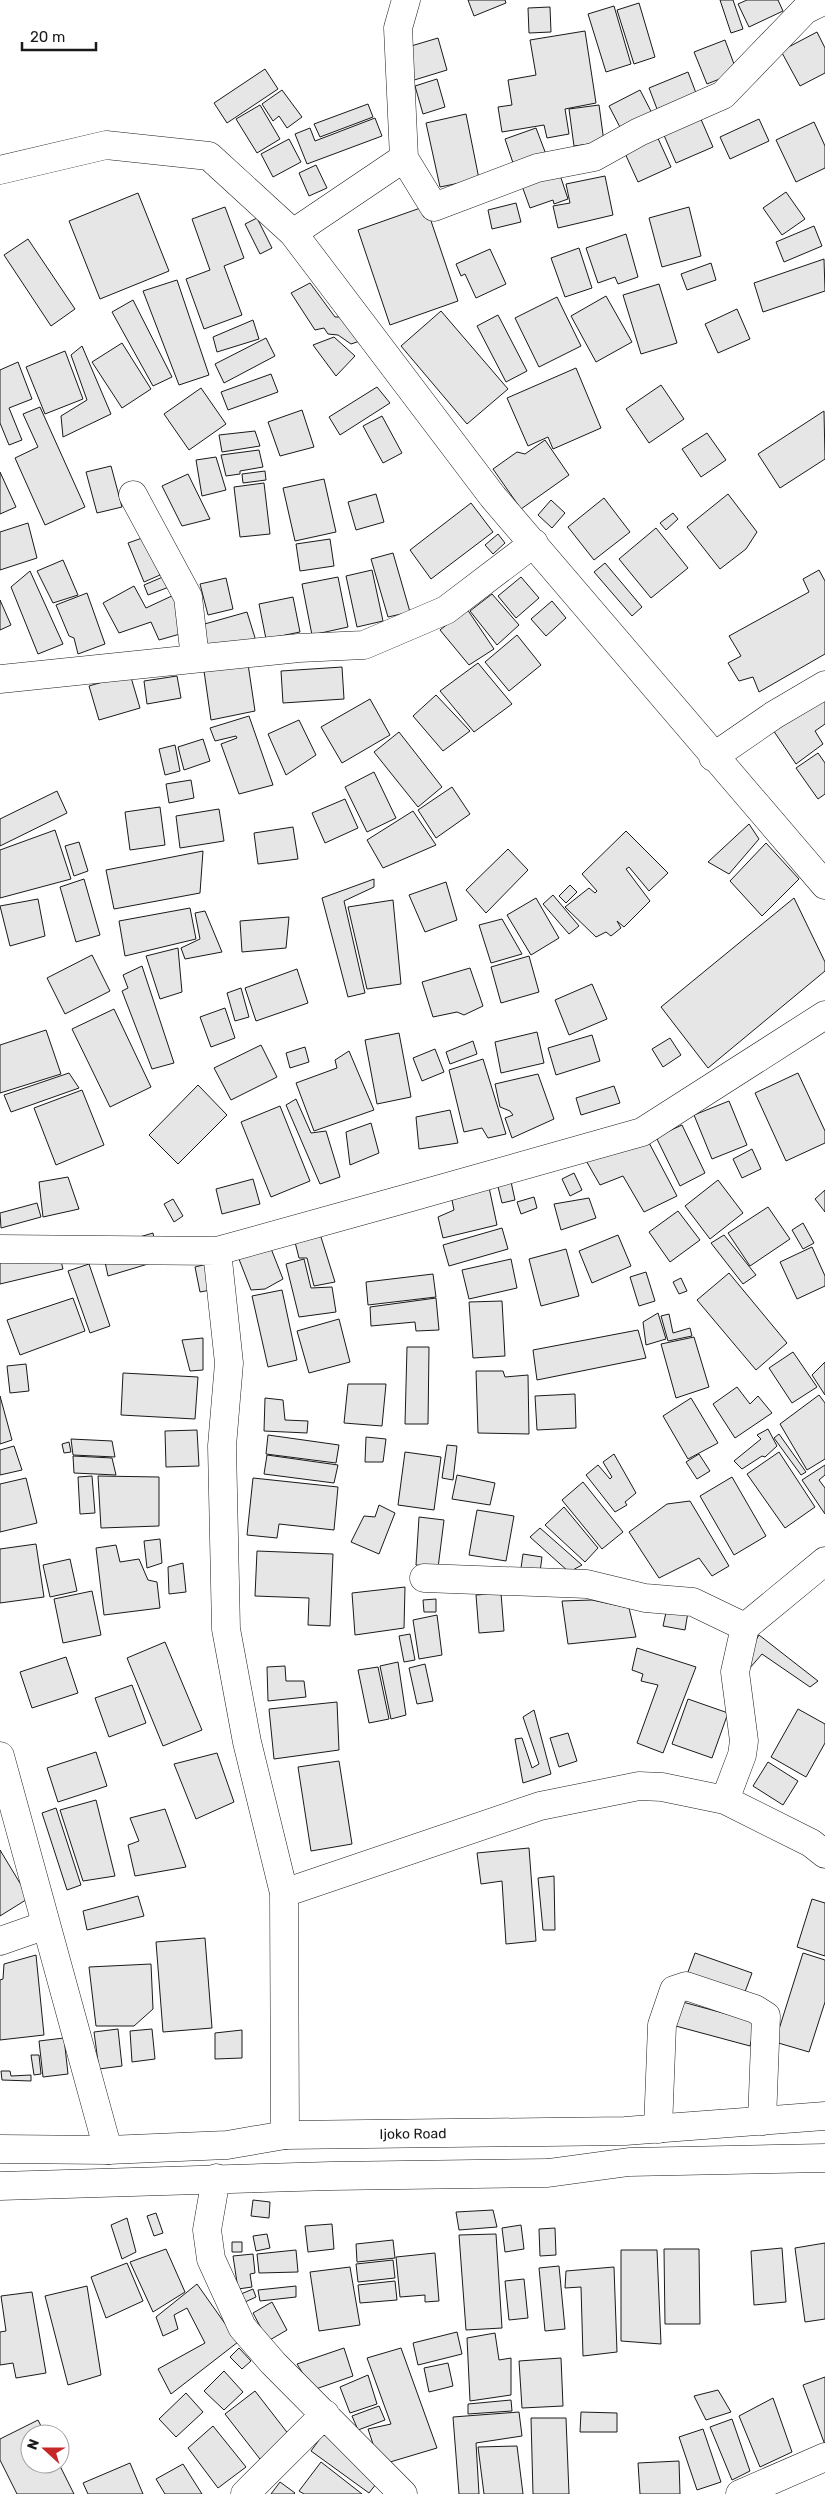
<svg xmlns="http://www.w3.org/2000/svg" width="825" height="2494" font-family="Rubik,sans-serif">
  <style>
    .building { fill: #e6e6e6; stroke: #1a1a1a }
    .lines { fill: none; stroke-linecap: round; stroke-linejoin: round }
    .minor-casing { stroke: #1a1a1a; stroke-width: 29 }
    .major-casing { stroke: #1a1a1a; stroke-width: 29 }
    .minor { stroke: #fff; stroke-width: 28 }
    .major { stroke: #fff; stroke-width: 28 }
    .labels { text-anchor: middle; dominant-baseline: central; stroke-width: 4; stroke-linejoin: round; paint-order: stroke }
    .street-label { font-size: 14px; fill: #1a1a1a; stroke: #fff }
  </style>
  <rect width="100%" height="100%" fill="#fff"/>
  <path class="building" d="M468,0H505L506,3L474,16Z
    M720,0H733L743,29L731,33Z
    M747,0H778L783,11L749,27L738,4Z
    M639,3L655,57L634,64L617,10Z
    M614,6L631,64L606,72L588,14Z
    M550,7L551,32L529,33L528,8Z
    M585,31L596,103L565,109L569,134L547,138L544,125L502,132L498,107L512,105L508,80L536,75L530,40Z
    M817,32L825,48V73L800,86L781,51Z
    M438,38L447,70L411,81L401,49Z
    M725,40L737,72L707,84L694,52Z
    M265,69L278,89L227,123L214,103Z
    M688,72L696,93L657,109L649,88Z
    M437,79L445,107L423,114L415,86Z
    M282,90L302,117L287,128L279,116L273,121L262,104Z
    M640,90L654,117L623,133L609,106Z
    M368,104L373,117L320,137L314,124Z
    M260,105L280,139L257,153L236,119Z
    M599,105L604,142L574,146L569,109Z
    M466,114L479,179L440,187L426,123Z
    M700,117L713,147L676,163L663,133Z
    M375,118L382,136L307,164L295,134L310,128L315,141Z
    M759,119L769,141L730,159L720,137Z
    M814,122L825,146V168L796,182L776,140Z
    M536,128L547,157L515,169L505,139Z
    M656,134L671,167L638,182L623,149Z
    M289,139L301,162L273,177L261,154Z
    M316,165L327,188L309,196L299,173Z
    M559,172L568,199L554,204L553,200L530,208L522,186Z
    M605,176L613,215L558,228L553,206L570,203L566,184Z
    M786,192L805,219L782,235L763,208Z
    M138,193L169,271L100,299L69,221Z
    M516,203L521,222L492,229L488,210Z
    M426,206L458,301L390,325L358,230Z
    M225,207L244,258L224,266L242,315L204,329L186,279L210,270L192,219Z
    M689,207L701,256L662,267L649,218Z
    M257,218L272,248L260,254L245,224Z
    M814,226L822,246L784,262L776,242Z
    M626,234L638,277L618,284L615,277L598,283L586,248Z
    M28,239L75,309L51,326L4,255Z
    M579,248L592,288L565,297L551,258Z
    M490,249L506,284L476,298L465,274L461,276L456,264Z
    M824,259L825,291L763,312L754,283Z
    M711,263L716,280L687,290L681,274Z
    M177,280L209,375L179,385L143,291Z
    M310,283L335,317H342L363,340L351,344L338,335L328,334L324,328L315,330L291,293Z
    M659,284L677,343L641,354L623,295Z
    M606,296L632,342L596,362L571,316Z
    M557,297L581,346L539,367L515,318Z
    M133,300L172,377L153,386L112,312Z
    M737,309L750,339L718,353L705,324Z
    M441,311L508,389L467,424L401,346Z
    M498,315L527,371L506,382L477,326Z
    M253,320L259,339L217,352L213,337Z
    M334,337L355,356L336,376L313,345Z
    M266,338L275,356L224,383L215,364Z
    M122,343L151,389L122,408L92,362Z
    M82,346L111,414L63,437L61,416L87,400L71,355Z
    M65,351L83,399L45,414L26,367Z
    M18,362L32,399L9,408L22,440L9,445L0,423V370Z
    M576,368L601,428L553,449L548,437L528,446L507,398Z
    M271,374L278,392L228,410L221,392Z
    M661,385L684,419L649,443L626,409Z
    M377,387L390,403L340,435L329,417Z
    M201,388L226,424L189,450L164,414Z
    M40,407L85,507L45,525L15,458L38,447L23,414Z
    M302,410L314,447L280,456L268,422Z
    M824,411L825,459L780,488L758,454Z
    M382,416L402,453L383,463L363,426Z
    M255,431L260,446L222,452L219,435Z
    M707,433L726,460L701,477L682,449Z
    M545,440L569,475L521,509L493,469L517,452L525,454Z
    M259,450L263,467L240,471V474L226,476L221,455Z
    M216,457L226,490L202,496L196,460Z
    M111,466L122,507L97,513L86,472Z
    M265,471L266,480L243,483L242,474Z
    M0,472L16,507L0,514Z
    M188,474L210,519L182,526L162,486Z
    M324,479L336,532L295,541L283,488Z
    M264,483L270,534L240,537L234,487Z
    M376,494L384,522L356,530L348,502Z
    M728,494L757,532L746,549L720,569L687,527Z
    M604,498L630,532L594,560L568,527Z
    M551,500L565,513L552,528L538,515Z
    M471,503L493,532L431,579L410,550Z
    M673,513L678,519L666,530L660,523Z
    M28,523L37,558L0,570V532Z
    M656,528L688,568L651,598L619,559Z
    M498,534L505,543L493,554L485,545Z
    M145,537L160,575L144,582L128,543Z
    M330,539L334,566L300,571L296,544Z
    M393,553L410,612L388,617L371,559Z
    M63,560L78,595L53,603L37,571Z
    M605,563L642,607L632,616L594,572Z
    M372,570L383,621L357,627L346,576Z
    M819,570L825,581V654L759,692L753,677L739,681L728,663L741,656L729,636L809,592L803,579Z
    M30,571L63,644L38,654L11,587Z
    M165,576L169,587L148,595L144,585Z
    M338,577L348,627L312,635L302,584Z
    M521,577L539,598L516,618L498,596Z
    M226,578L233,609L208,615L200,584Z
    M134,586L146,608L176,594L187,632L159,640L151,622L119,633L103,603Z
    M87,593L105,644L78,654L74,638L69,636L56,605Z
    M492,594L519,625L497,645L470,611Z
    M293,597L300,632L266,639L259,604Z
    M0,600L11,625L0,630Z
    M552,601L566,618L546,636L531,619Z
    M467,609L494,649L469,665L440,630Z
    M247,612L256,641L206,649L201,625Z
    M517,635L541,665L509,691L485,662Z
    M478,663L512,704L474,732L440,691Z
    M248,664L255,711L211,720L204,671Z
    M342,667L344,699L283,703L281,671Z
    M130,674L140,708L99,720L89,686Z
    M177,676L181,698L147,704L144,681Z
    M825,689V724L815,731L823,744L796,764L771,727Z
    M436,695L470,731L443,751L413,716Z
    M370,699L390,735L342,763L321,727Z
    M249,716L273,785L239,794L221,744L237,738L236,736L215,741L210,728Z
    M299,720L316,755L286,775L268,734Z
    M399,732L442,787L418,807L374,752Z
    M203,739L210,761L184,770L178,747Z
    M175,745L180,771L165,775L159,749Z
    M818,753L825,763V794L818,799L796,768Z
    M374,772L396,818L367,832L345,787Z
    M191,780L194,798L169,803L166,784Z
    M452,787L470,814L436,838L418,810Z
    M57,791L67,813L0,846V819Z
    M345,799L358,828L325,843L312,813Z
    M160,807L165,845L130,850L125,812Z
    M219,809L224,841L180,848L176,816Z
    M413,811L436,845L383,868L367,840Z
    M749,824L759,839L729,874L708,862Z
    M293,827L298,859L258,864L254,833Z
    M55,830L71,879L0,898V850Z
    M626,831L668,873L649,891L629,867L626,869L650,901L624,927L617,921L621,928L611,936L606,932L596,937L565,907L589,888L595,893L597,891L582,874Z
    M79,842L88,871L74,876L65,846Z
    M766,843L799,879L762,916L730,881Z
    M508,849L528,870L486,913L466,890Z
    M203,851L200,893L114,909L106,870Z
    M84,879L100,935L76,942L60,887Z
    M374,879V887L344,901L365,993L348,997L322,898Z
    M446,882L457,920L425,932L409,895Z
    M570,885L577,892L566,903L559,896Z
    M553,895L579,926L569,934L543,904Z
    M536,898L559,938L531,955L507,915Z
    M794,898L825,962V971L708,1068L661,1007Z
    M38,899L45,936L10,946L0,906Z
    M393,900L401,984L367,989L348,907Z
    M190,908L196,939L125,956L119,921Z
    M205,911L222,952L185,959L181,948L200,939L195,913Z
    M289,917L286,948L242,952L240,921Z
    M502,919L522,954L491,963L479,925Z
    M178,948L182,992L160,999L146,956Z
    M92,955L110,991L65,1014L47,978Z
    M529,956L539,992L501,1003L491,967Z
    M142,966L174,1063L152,1069L122,991L128,988L123,975Z
    M470,968L483,1006L464,1015L457,1012L433,1017L422,982Z
    M297,969L308,1003L256,1021L245,988Z
    M592,984L607,1019L569,1035L555,1000Z
    M241,988L249,1017L235,1021L227,993Z
    M225,1008L235,1038L211,1047L200,1017Z
    M114,1009L151,1087L110,1107L72,1029Z
    M46,1030L61,1074L0,1093V1045Z
    M537,1032L544,1063L501,1073L495,1042Z
    M399,1033L411,1097L377,1104L365,1040Z
    M592,1035L600,1061L556,1075L548,1048Z
    M670,1038L681,1055L663,1067L652,1049Z
    M473,1041L477,1054L450,1064L446,1052Z
    M261,1045L277,1077L231,1100L214,1068Z
    M305,1047L309,1062L290,1068L286,1053Z
    M435,1049L444,1072L422,1081L413,1058Z
    M349,1051L374,1110L314,1131L296,1083L337,1068L335,1060Z
    M483,1059L506,1134L488,1138L482,1128L464,1132L449,1070Z
    M69,1073L79,1088L11,1112L4,1095Z
    M798,1073L825,1131V1143L786,1161L755,1093Z
    M538,1074L554,1119L512,1138L505,1118L513,1115L510,1111L500,1107L495,1084Z
    M198,1085L227,1115L178,1164L149,1135Z
    M614,1086L620,1103L581,1115L576,1098Z
    M82,1090L104,1145L56,1165L34,1108Z
    M296,1099L311,1133L326,1131L340,1177L320,1184L286,1105Z
    M729,1101L747,1145L712,1159L694,1115Z
    M280,1106L310,1181L271,1197L241,1122Z
    M450,1110L458,1143L419,1149L416,1117Z
    M371,1123L379,1153L350,1165L346,1132Z
    M682,1125L705,1173L680,1186L656,1137Z
    M646,1137L677,1196L644,1212L623,1176L600,1185L584,1157Z
    M752,1149L761,1169L742,1178L733,1159Z
    M506,1159L515,1200L502,1203L492,1162Z
    M574,1173L582,1190L570,1196L562,1179Z
    M68,1177L79,1209L43,1217L39,1182Z
    M487,1178L497,1225L443,1238L438,1217L454,1210L449,1185Z
    M253,1179L260,1204L222,1214L216,1189Z
    M718,1180L743,1213L710,1239L685,1206Z
    M825,1190V1212L815,1199Z
    M534,1197L537,1208L521,1214L517,1202Z
    M589,1198L596,1218L561,1230L554,1204Z
    M173,1199L183,1216L174,1222L164,1204Z
    M37,1203L41,1217L1,1228L0,1213Z
    M768,1207L790,1239L750,1266L728,1233Z
    M678,1211L700,1240L670,1262L649,1232Z
    M316,1221L335,1282L314,1286L307,1258H299L293,1234Z
    M803,1223L814,1243L803,1249L792,1230Z
    M502,1228L508,1249L449,1266L443,1245Z
    M153,1233L158,1261L108,1276L102,1248Z
    M618,1235L631,1266L592,1283L579,1251Z
    M724,1235L756,1275L743,1284L711,1243Z
    M57,1245L63,1269L0,1284V1259Z
    M270,1246L283,1279L265,1289L251,1290L237,1254Z
    M812,1247L825,1276V1286L797,1299L780,1262Z
    M566,1249L579,1296L541,1306L529,1259Z
    M304,1259L311,1288L332,1287L336,1312L299,1317L286,1264Z
    M511,1259L517,1288L469,1299L462,1270Z
    M211,1263L216,1289L200,1292L195,1267Z
    M89,1264L110,1326L90,1333L68,1271Z
    M646,1272L655,1301L639,1306L630,1277Z
    M729,1273L787,1343L756,1370L697,1300Z
    M433,1274L436,1297L368,1305L366,1282Z
    M681,1278L687,1291L679,1294L673,1282Z
    M282,1290L297,1360L268,1367L252,1296Z
    M73,1298L85,1331L20,1355L7,1320Z
    M436,1298L439,1330L416,1331L415,1322L371,1326L370,1307Z
    M502,1301L505,1356L473,1358L469,1302Z
    M658,1313L666,1339L646,1345L643,1322Z
    M669,1314L673,1333L690,1328L692,1336L668,1341L661,1316Z
    M339,1319L350,1362L309,1373L297,1331Z
    M638,1330L646,1358L537,1380L533,1350Z
    M694,1337L709,1387L676,1398L661,1344Z
    M203,1338V1370L190,1371L182,1340Z
    M407,1347H429L428,1424H405Z
    M793,1352L817,1387L792,1403L769,1368Z
    M825,1362V1395L812,1375Z
    M26,1364L29,1391L10,1393L7,1366Z
    M476,1371H503L505,1377L528,1375L529,1434L478,1433Z
    M123,1373L198,1377L195,1419L121,1415Z
    M348,1384H386L382,1426L344,1423Z
    M737,1387L750,1404L758,1396L772,1413L735,1438L713,1404Z
    M575,1394L576,1428L537,1430L535,1396Z
    M819,1395L825,1403V1459L807,1470L780,1424Z
    M0,1396L12,1440L0,1444Z
    M265,1398L283,1400L285,1420L308,1421L307,1433L264,1431Z
    M691,1398L718,1443L688,1459L663,1416Z
    M768,1429L777,1446L765,1457L762,1456L742,1469L734,1461L761,1439L757,1435Z
    M197,1430L199,1466L166,1467L165,1431Z
    M779,1434L806,1472L801,1475L774,1438Z
    M268,1435L339,1445L336,1463L266,1454Z
    M366,1437L386,1439L383,1462H365Z
    M71,1439L112,1441L115,1457L73,1455Z
    M69,1442L71,1452L64,1453L62,1444Z
    M447,1445L457,1446L453,1480L442,1478Z
    M14,1446L22,1470L0,1475V1450Z
    M405,1452L441,1457L434,1510L398,1505Z
    M779,1452L815,1507L785,1528L747,1474Z
    M614,1454L636,1493L625,1502L627,1505L615,1512L586,1475L598,1465L610,1479L612,1477L603,1462Z
    M699,1454L710,1471L697,1479L686,1462Z
    M267,1455L338,1465L334,1483L264,1474Z
    M73,1456L112,1458L116,1475L74,1473Z
    M825,1465V1475L819,1480L825,1488V1514L802,1480Z
    M457,1475L495,1483L490,1505L452,1499Z
    M92,1476L95,1513L80,1514L78,1477Z
    M98,1476L159,1477V1526L101,1528Z
    M732,1477L766,1536L734,1555L700,1496Z
    M26,1478L37,1523L0,1532V1484Z
    M253,1478L338,1487L334,1530L279,1524L277,1538L247,1535Z
    M583,1482L623,1532L602,1549L562,1500Z
    M690,1501L729,1566L712,1576L699,1558L659,1578L629,1532L667,1504Z
    M379,1505L395,1513L379,1554L351,1542L364,1516L375,1517Z
    M564,1507L598,1548L585,1562L545,1525Z
    M477,1510L514,1516L506,1561L469,1555Z
    M419,1517L444,1520L438,1568L416,1565Z
    M540,1528L582,1565L569,1572L530,1537Z
    M160,1539L162,1563L147,1568L144,1541Z
    M36,1544L44,1597L0,1603V1549Z
    M116,1545L120,1562L139,1559L148,1580L157,1582L160,1608L104,1615L96,1548Z
    M257,1551L333,1554L330,1626L308,1625L309,1598L255,1596Z
    M523,1554L542,1557L540,1572L521,1568Z
    M70,1559L77,1591L50,1597L43,1565Z
    M183,1563L186,1592L169,1594L168,1567Z
    M405,1587L404,1628L355,1635L352,1593Z
    M92,1591L101,1635L63,1643L54,1599Z
    M501,1593L504,1631L479,1633L476,1595Z
    M436,1599V1612H424L423,1600Z
    M592,1600L629,1608L636,1637L568,1644L562,1601Z
    M667,1608L688,1612L685,1630L663,1626Z
    M437,1615L442,1655L419,1659L413,1620Z
    M410,1634L415,1660L404,1662L399,1636Z
    M759,1635L818,1681L810,1687L762,1654L749,1669L743,1661Z
    M165,1642L202,1730L163,1746L127,1658Z
    M637,1648L696,1667L663,1753L637,1743L658,1685L641,1681L643,1674L632,1670Z
    M66,1657L78,1693L32,1708L20,1672Z
    M398,1662L406,1715L391,1719L380,1666Z
    M425,1664L433,1701L417,1704L409,1668Z
    M285,1666L286,1681H304L306,1697L268,1701L267,1667Z
    M378,1667L389,1719L369,1723L358,1670Z
    M132,1685L146,1723L109,1737L95,1698Z
    M688,1699L728,1713L712,1758L672,1744Z
    M337,1702L339,1750L274,1759L269,1709Z
    M798,1709L825,1724V1743L806,1777L771,1757Z
    M534,1710L551,1774L523,1783L515,1739L522,1738L532,1768L539,1764L523,1717Z
    M568,1733L577,1761L559,1767L550,1738Z
    M96,1752L107,1786L58,1802L47,1768Z
    M217,1753L234,1802L196,1819L174,1764Z
    M339,1761L352,1844L311,1851L298,1767Z
    M768,1762L798,1781L783,1805L753,1786Z
    M96,1800L115,1876L83,1881L60,1810Z
    M56,1808L81,1885L67,1890L42,1813Z
    M165,1809L186,1867L135,1876L128,1845L139,1841L130,1818Z
    M529,1848L536,1941L506,1944L502,1881L481,1884L477,1853Z
    M0,1850L29,1898L0,1916Z
    M554,1876L555,1930H543L538,1878Z
    M138,1896L144,1916L87,1930L83,1911Z
    M812,1899L825,1903V1956L797,1947Z
    M205,1938L212,2028L163,2032L156,1942Z
    M695,1953L752,1973L742,2000L685,1980Z
    M803,1953L825,1960V2002L809,2052L775,2042Z
    M36,1955L44,2035L0,2040V1980L3,1979L4,1964Z
    M151,1964L153,2009L134,2026H96L89,1967Z
    M679,2001L756,2022L750,2046L672,2025Z
    M118,2029L122,2066L99,2069L94,2032Z
    M152,2029L155,2059L132,2062L130,2031Z
    M242,2030V2058L215,2059V2033Z
    M64,2038L68,2074L43,2077L39,2041Z
    M31,2055H39L41,2074L34,2075Z
    M1,2071H10L11,2076L31,2075V2081L2,2080Z
    M253,2200L270,2202L269,2218L251,2216Z
    M493,2210L497,2227L459,2230L456,2212Z
    M156,2213L163,2233L154,2236L147,2216Z
    M127,2218L136,2252L122,2259L111,2225Z
    M332,2224L334,2249L308,2252L305,2226Z
    M521,2225L524,2249L505,2252L502,2228Z
    M555,2228L556,2255L540,2256L539,2229Z
    M267,2234L270,2248L256,2251L253,2236Z
    M496,2234L502,2328L466,2330L459,2235Z
    M393,2240L395,2258L357,2262L356,2244Z
    M232,2242H242V2252H232Z
    M825,2243V2319L805,2322L795,2248Z
    M782,2248L786,2302L754,2305L751,2251Z
    M166,2249L185,2292L153,2312L130,2262Z
    M664,2249H699L700,2324H665Z
    M296,2250L298,2272L259,2273L257,2254Z
    M621,2250H657L661,2344L621,2341Z
    M435,2253L439,2301L425,2302V2295L400,2297L396,2257Z
    M253,2254L255,2273L250,2274L252,2287L238,2289L233,2256Z
    M393,2260L395,2278L358,2282L356,2264Z
    M127,2263L143,2301L106,2318L91,2277Z
    M559,2266L565,2329L545,2331L539,2268Z
    M350,2267L360,2325L319,2331L310,2272Z
    M614,2267L617,2352L583,2356L581,2287L565,2288L566,2271Z
    M524,2279L528,2318L509,2320L505,2281Z
    M395,2281L397,2300L360,2303L358,2285Z
    M197,2284L238,2342L171,2394L158,2369L205,2343L187,2308L174,2315L178,2329L163,2336L156,2317Z
    M87,2286L101,2375L68,2385L45,2296Z
    M296,2286V2297L260,2301L258,2290Z
    M253,2289L256,2297L245,2302L241,2294Z
    M32,2292L46,2373L16,2378L13,2363L0,2365V2332L6,2331L1,2296Z
    M272,2302L287,2330L268,2341L253,2313Z
    M457,2332L462,2354L418,2365L413,2343Z
    M495,2333L499,2360L511,2358V2395L470,2401L467,2338Z
    M239,2348L251,2361L242,2369L230,2357Z
    M344,2348L353,2376L313,2390L297,2364Z
    M401,2348L437,2448L380,2465L368,2429L391,2424L367,2358Z
    M561,2358L563,2406L522,2408L519,2361Z
    M448,2363L453,2386L429,2392L424,2368Z
    M224,2371L243,2392L224,2410L204,2391Z
    M368,2375L377,2404L350,2413L340,2387Z
    M825,2377V2445L803,2385Z
    M718,2390L731,2412L706,2420L694,2396Z
    M255,2391L293,2440L263,2463L225,2414Z
    M186,2393L203,2412L176,2437L159,2419Z
    M773,2398L792,2452L760,2467L739,2416Z
    M511,2400L512,2411L468,2414V2404Z
    M379,2406L385,2420L358,2430L352,2416Z
    M519,2412L522,2436L476,2443L479,2494H459L453,2417Z
    M581,2412L617,2413V2432H580Z
    M531,2418H566L569,2494H533Z
    M732,2419L750,2471L732,2480L710,2427Z
    M38,2420L45,2434H30V2464H59L74,2494H17L0,2460V2439Z
    M213,2426L246,2467L218,2488L188,2448Z
    M703,2429L721,2482L697,2490L679,2437Z
    M324,2433L380,2479L369,2493L311,2451Z
    M517,2446L523,2494H484L478,2447Z
    M679,2461L680,2494H640L638,2463Z
    M321,2462L362,2494H304L299,2491Z
    M130,2463L143,2494H88L83,2483Z
    M183,2464L202,2494H165L156,2479Z
    M280,2482L295,2493L294,2494H271Z"/>
  <g class="lines">
    <g class="minor-casing">
      <path id="minor" d="M404,158L434,207L537,168L594,157L639,132L723,95L805,10L825,0
        M0,170L106,145L209,156L293,233L493,497L825,885
        M293,233L404,158L398,28L406,0
        M133,495L188,597L195,658
        M0,679L299,648L364,645L446,610L534,543
        M713,757L774,715L825,685
        M0,1249L217,1251L408,1198L642,1132L825,1015
        M217,1251L229,1363L222,1446L226,1629L247,1742L284,1893L285,2135
        M424,1578L587,1584L645,1598L693,1602L745,1627
        M0,1756L108,2150
        M725,1800L742,1755L744,1741L735,1672L745,1627L825,1561
        M284,1893L540,1806L639,1786L662,1787L725,1800L811,1843L825,1854
        M0,1941L46,1925
        M658,2129L662,2025L674,1990L686,1986L755,2009L766,2016L762,2121
        M216,2178L207,2230L211,2259L242,2327L273,2363L403,2494
        M0,2186L331,2176L548,2173L629,2162L825,2158
        M245,2494L325,2414
        M740,2494L825,2457"/>
    </g>
    <g class="major-casing">
      <g id="major">
        <path id="s1" d="M0,2149L108,2150L227,2145L285,2135L625,2131L825,2116"/>
      </g>
    </g>
    <use href="#minor" class="minor"/>
    <use href="#major" class="major"/>
  </g>
  <g class="labels">
    <g class="street-label">
      <text stroke="none"><textPath href="#s1" startOffset="414">Ijoko Road</textPath></text>
    </g>
  </g>
  <g transform="translate(45 2449) rotate(291)"><circle r="24" fill="#ffffff" stroke="#a3a3a3"/>
  <path d="M0-4L9 19L0 12L-9 19Z" fill="#c62828"/>
  <text y="-8" font-size="14" font-weight="bold" text-anchor="middle" fill="#1a1a1a">N</text>
  </g>
  <path d="M22 42v8h74v-8" fill="none" stroke="#1a1a1a" stroke-width="2.5"/>
  <text x="30" y="42" font-size="15" fill="#1a1a1a" stroke="#ffffff" stroke-width="4" paint-order="stroke">20 m</text>
</svg>
